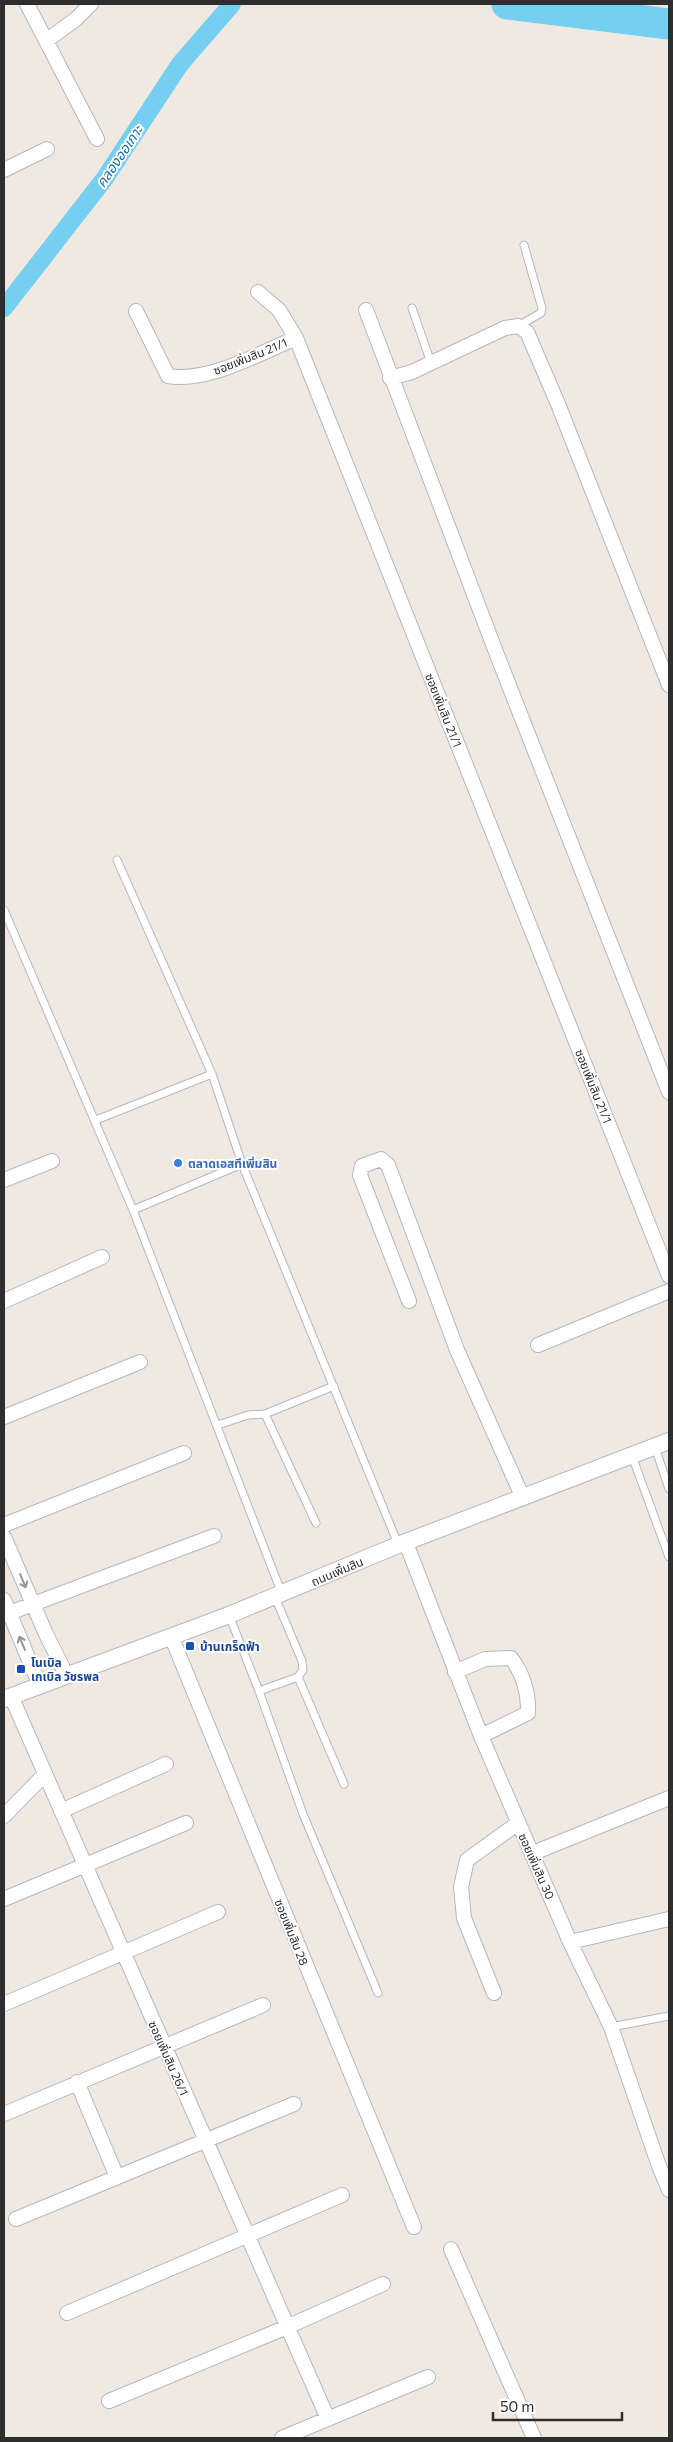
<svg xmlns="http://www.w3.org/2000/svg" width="673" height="2442" font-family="Commissioner,'Noto Sans Thai',sans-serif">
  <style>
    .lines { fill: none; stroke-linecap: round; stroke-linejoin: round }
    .canal { stroke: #75cff0; stroke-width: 18 }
    .river { stroke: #75cff0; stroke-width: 31 }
    .service-casing { stroke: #b4b7c1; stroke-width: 9 }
    .minor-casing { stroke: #b4b7c1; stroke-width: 16 }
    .tertiary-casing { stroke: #b4b7c1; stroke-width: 18 }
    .service { stroke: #fff; stroke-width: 7 }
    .minor { stroke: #fff; stroke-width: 14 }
    .tertiary { stroke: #fff; stroke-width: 16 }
    .oneway { stroke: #969696 }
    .shop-dot { fill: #3f7fe0; stroke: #fff; stroke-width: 2 }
    .transit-dot { fill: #1a4fb4; stroke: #fff; stroke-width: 2 }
    .labels { text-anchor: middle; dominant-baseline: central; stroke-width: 4; stroke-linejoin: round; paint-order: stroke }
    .street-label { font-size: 12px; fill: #2e2e2e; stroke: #fff }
    .shop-label { font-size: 12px; font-weight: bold; fill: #366cbe; stroke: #fff; text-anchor: start }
    .transit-label { font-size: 12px; font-weight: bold; fill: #164399; stroke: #fff; text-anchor: start }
    .water-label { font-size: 14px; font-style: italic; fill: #0d6fa3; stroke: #fff }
  </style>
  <rect width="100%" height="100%" fill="#efe9e1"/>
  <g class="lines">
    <path class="canal" d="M4,308L105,178L180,64L232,4"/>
    <path class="river" d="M507,4L669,24"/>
    <g class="service-casing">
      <path id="service" d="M412,308L431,363
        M518,326L541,313L542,308L524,245
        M117,860L212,1074L242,1164L398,1544
        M4,910L133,1210L282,1594
        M96,1120L212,1074
        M133,1210L242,1164
        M265,1414L316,1523
        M218,1425L248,1415L265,1414L334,1386
        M655,1447L669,1489
        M632,1456L669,1557
        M275,1597L302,1661L303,1670L298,1677L259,1691L303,1814L378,1993
        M229,1615L259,1691
        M298,1677L344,1784
        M611,2027L669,2016"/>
    </g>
    <g class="minor-casing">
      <path id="minor" d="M27,4L97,139
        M46,41L76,19L91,4
        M4,170L47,149
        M258,292L279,310L296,338
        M366,310L499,660L669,1092
        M136,311L168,376C208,383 260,353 296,338L669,1276
        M390,378L412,372L505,328L518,326L527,332L558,404L669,685
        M4,1180L52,1161
        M4,1301L102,1257
        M409,1301L360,1175L362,1166L381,1159L388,1165L457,1350L523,1498
        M538,1345L669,1291
        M4,1417L140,1362
        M4,1525L184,1453
        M4,1537L46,1634L67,1676
        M406,1543L481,1736L570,1942L611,2027L659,2166L669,2190
        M4,1600L40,1686
        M4,1615L214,1536
        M171,1636L414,2227
        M455,1672L485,1659L511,1658C523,1673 529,1694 528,1713L481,1736
        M11,1696L328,2419
        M61,1811L166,1764
        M4,1816L45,1774
        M533,1853L669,1798
        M4,1899L186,1823
        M570,1942L669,1919
        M494,1993L464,1918L461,1887L467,1860L518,1823
        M4,2004L218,1912
        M77,2082L117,2177
        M4,2114L263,2005
        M16,2219L294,2104
        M451,2249L534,2438
        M67,2313L342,2195
        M109,2401L287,2327L383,2284
        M282,2438L428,2377"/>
    </g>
    <g class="tertiary-casing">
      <path id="tertiary" d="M4,1699L229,1615L398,1545L669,1441"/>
    </g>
    <use href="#service" class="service"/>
    <use href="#minor" class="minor"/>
    <use href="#tertiary" class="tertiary"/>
  </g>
  <defs><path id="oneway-shaft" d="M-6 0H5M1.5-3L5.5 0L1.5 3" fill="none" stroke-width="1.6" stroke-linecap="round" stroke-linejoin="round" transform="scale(1.25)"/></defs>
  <g class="oneway">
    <use href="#oneway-shaft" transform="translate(23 1581) rotate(67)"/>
    <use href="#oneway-shaft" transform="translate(22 1643) rotate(-113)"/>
  </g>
  <circle class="shop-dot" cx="178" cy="1163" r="5"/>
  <g class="transit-dot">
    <rect x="185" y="1641" width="10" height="10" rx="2.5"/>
    <rect x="16" y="1664" width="10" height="10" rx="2.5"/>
  </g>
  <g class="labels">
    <g class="street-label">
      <text transform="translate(250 356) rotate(-22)">ซอยเพิ่มสิน 21/1</text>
      <text transform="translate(444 710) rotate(68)">ซอยเพิ่มสิน 21/1</text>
      <text transform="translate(594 1086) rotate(68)">ซอยเพิ่มสิน 21/1</text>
      <text transform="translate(337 1571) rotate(-23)">ถนนเพิ่มสิน</text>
      <text transform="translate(537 1866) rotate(66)">ซอยเพิ่มสิน 30</text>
      <text transform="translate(292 1932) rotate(68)">ซอยเพิ่มสิน 28</text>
      <text transform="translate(169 2058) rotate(66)">ซอยเพิ่มสิน 26/1</text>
    </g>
    <g class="shop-label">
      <text x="188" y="1163">ตลาดเอสทีเพิ่มสิน</text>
    </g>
    <g class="transit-label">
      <text x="200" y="1646">บ้านเกร็ดฟ้า</text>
      <text x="31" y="1662">โนเบิล<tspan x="31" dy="14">เกเบิล วัชรพล</tspan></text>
    </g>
    <g class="water-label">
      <text transform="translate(119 156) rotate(-56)">คลองออเกาะ</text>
    </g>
  </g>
  <rect width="673" height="2442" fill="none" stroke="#2e2e2e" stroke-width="10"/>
  <path d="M493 2412v8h129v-8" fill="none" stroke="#2e2e2e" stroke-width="2.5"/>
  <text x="500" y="2412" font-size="15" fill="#2e2e2e" stroke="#ffffff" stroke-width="4" paint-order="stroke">50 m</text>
</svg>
